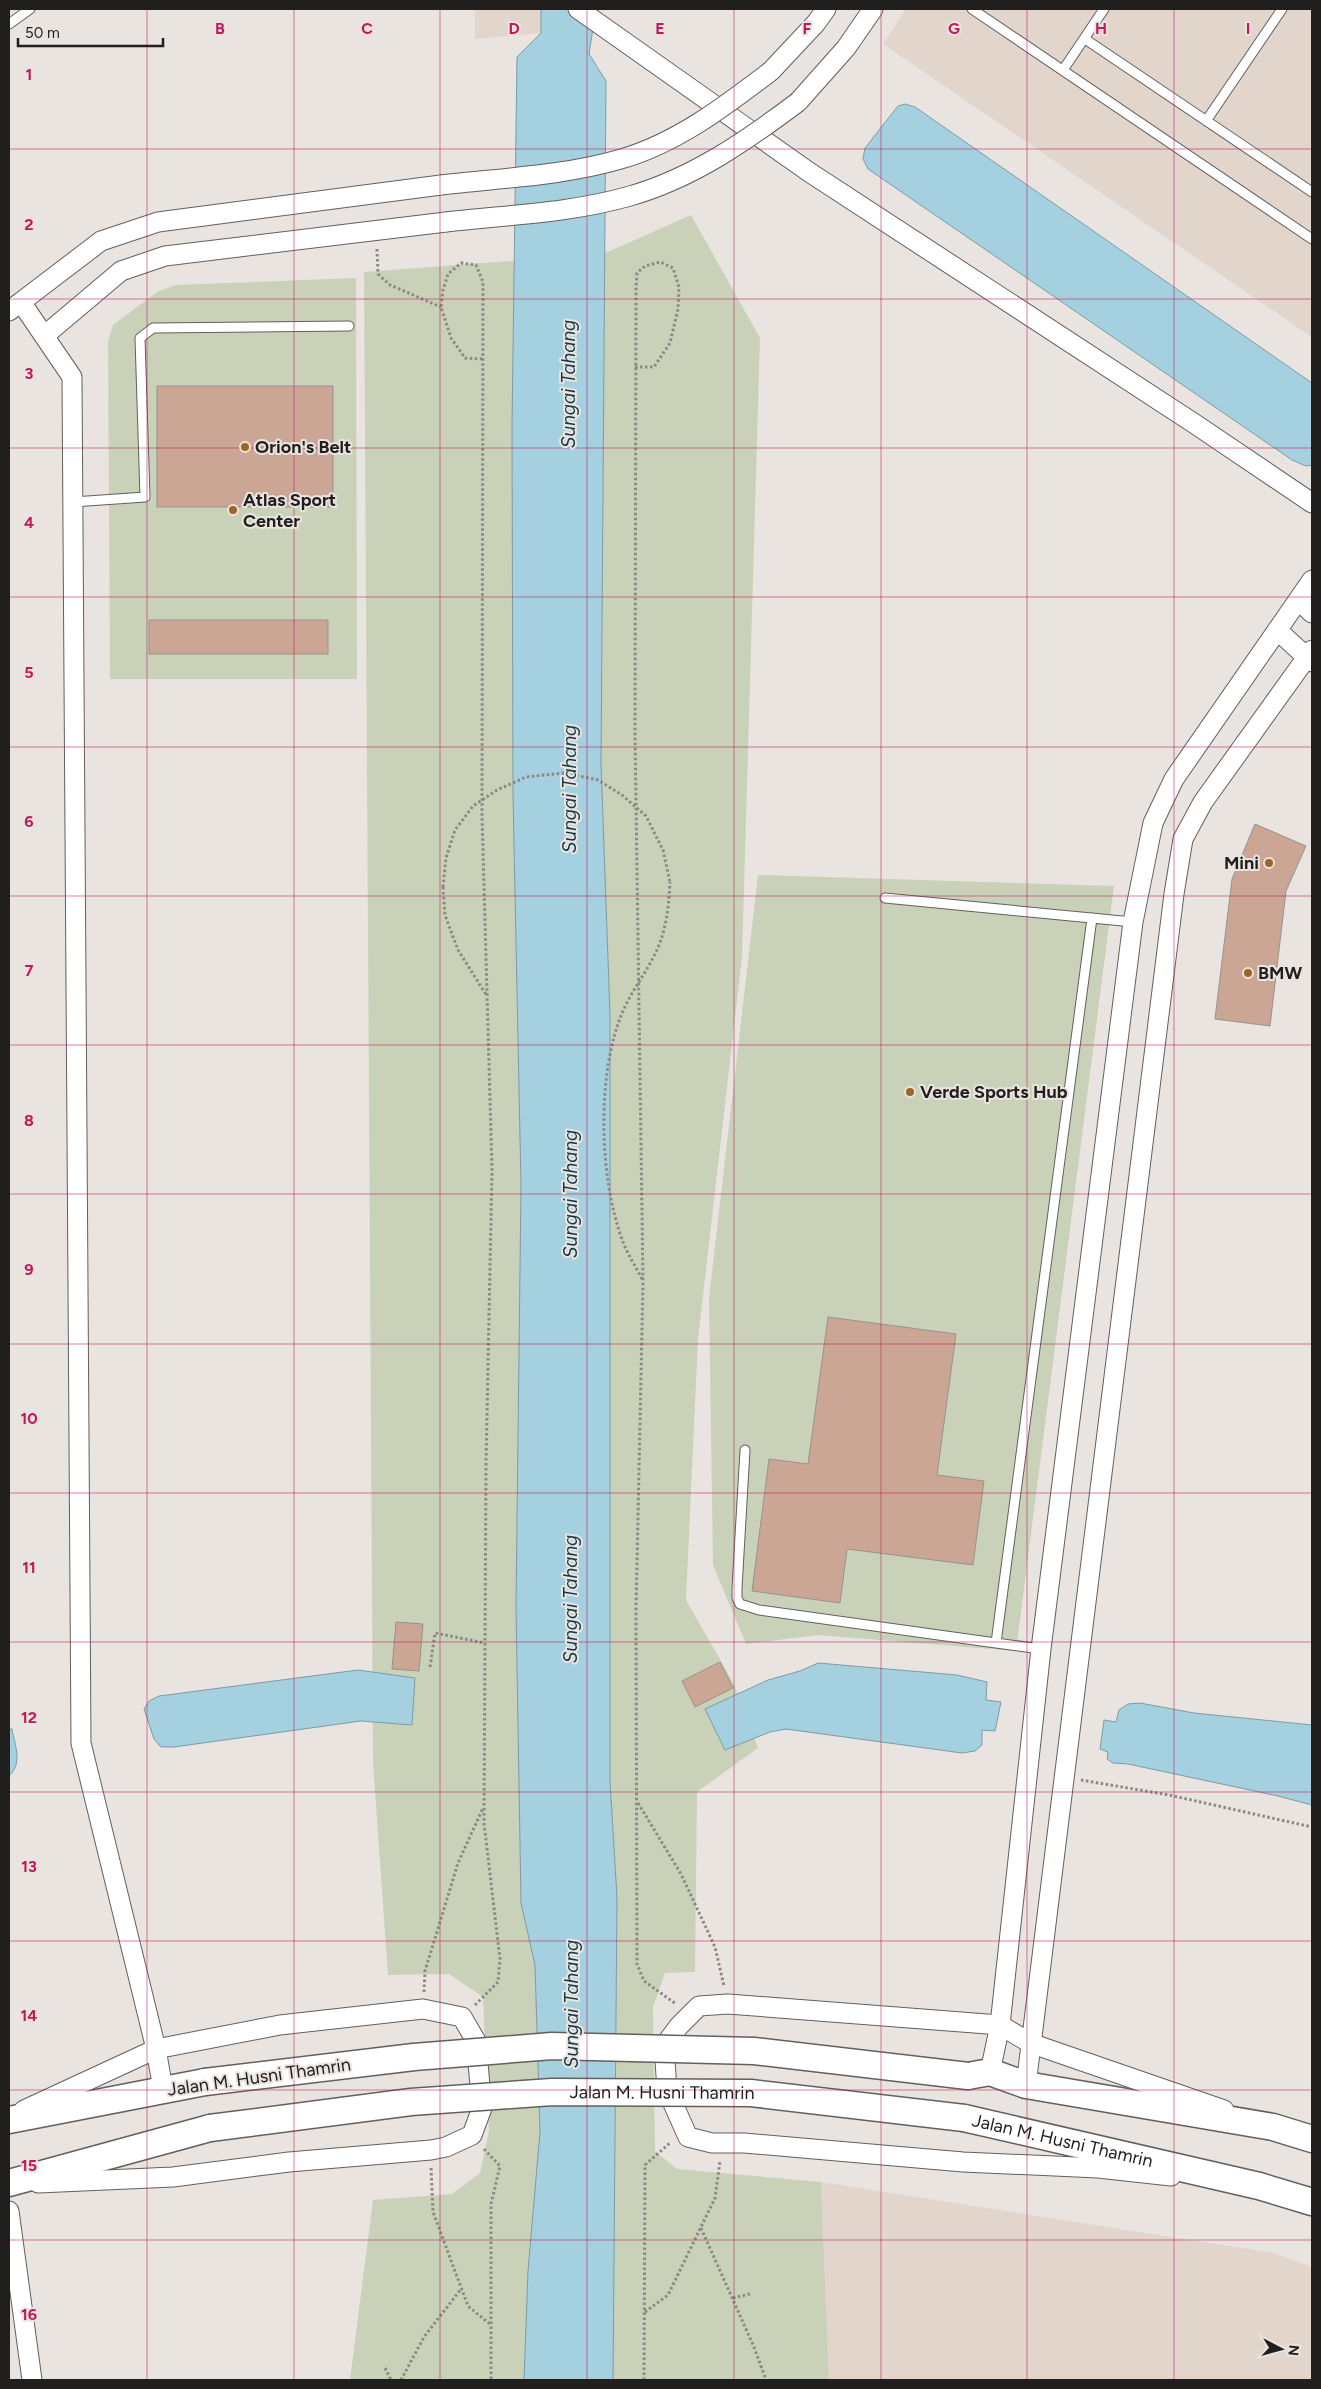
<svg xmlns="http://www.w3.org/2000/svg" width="1321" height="2389" font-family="Figtree,sans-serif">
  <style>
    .built { fill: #e1d5cc }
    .green { fill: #c9d2b8 }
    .water { fill: #a5d0df; stroke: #7d9ba5 }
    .building { fill: #cba695; stroke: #98928f }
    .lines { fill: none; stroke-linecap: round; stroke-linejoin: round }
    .service-casing { stroke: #645f5b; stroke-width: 11 }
    .minor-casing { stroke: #645f5b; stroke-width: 21 }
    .secondary-casing { stroke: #645f5b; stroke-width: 29 }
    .path { stroke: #8c8885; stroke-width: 3; stroke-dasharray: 2.5 2.5; stroke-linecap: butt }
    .service { stroke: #fff; stroke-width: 9 }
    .minor { stroke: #fff; stroke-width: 19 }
    .secondary { stroke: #fff; stroke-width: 26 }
    .minor-bridge-casing { stroke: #645f5b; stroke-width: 21; stroke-linecap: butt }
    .secondary-bridge-casing { stroke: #645f5b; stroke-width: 29; stroke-linecap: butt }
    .path-bridge { stroke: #8c8885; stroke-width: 3; stroke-dasharray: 2.5 2.5; stroke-linecap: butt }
    .minor-bridge { stroke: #fff; stroke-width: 19 }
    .secondary-bridge { stroke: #fff; stroke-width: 26 }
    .grid { fill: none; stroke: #c2185b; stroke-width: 1; stroke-opacity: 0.55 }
    .poi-dot { fill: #9e6424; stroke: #e9e4e0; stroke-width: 2 }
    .labels { text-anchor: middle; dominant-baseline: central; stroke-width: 4; stroke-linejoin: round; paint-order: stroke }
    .poi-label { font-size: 18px; font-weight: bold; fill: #211f1d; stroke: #e9e4e0; text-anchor: start }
    .street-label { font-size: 18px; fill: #211f1d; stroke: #e9e4e0 }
    .water-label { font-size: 19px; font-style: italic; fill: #113844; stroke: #e9e4e0 }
    .grid-label { font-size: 16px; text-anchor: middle; font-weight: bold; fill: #c2185b; stroke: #e9e4e0; stroke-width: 4; stroke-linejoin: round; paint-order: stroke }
  </style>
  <rect width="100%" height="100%" fill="#e9e4e0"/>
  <path class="built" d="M475,9H541V33L475,39Z
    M906,9H1312V337L883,44Z
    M821,2182L1273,2253L1312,2267V2380H829Z"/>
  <path class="green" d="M691,215L760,338L742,957L698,1339L686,1600L734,1684L758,1748L697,1792L695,1972L665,1973L653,2007L655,2151L677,2169L821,2182L829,2380H350L373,2200L452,2194L480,2173L489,2131L483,1997L449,1974L388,1975L373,1763L364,272L603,254Z
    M356,278L357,679H110L108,342L113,325L157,292L176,285Z
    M758,875L1114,886L1016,1651L818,1635L746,1644L713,1565L709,1298Z"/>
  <path class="water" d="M541,9H596L589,54L606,81L601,764L610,1015V1782L617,1897L613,2380H524L528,2271L540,2132L535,1965L521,1903L516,1607L521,1186L513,795L512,425L517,57L541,33Z
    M905,104L915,107L1312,383V465L1306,466L1292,460L868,169L863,159L865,148L898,106Z
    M818,1663L957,1675L987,1682L986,1700L1001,1702L995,1731L982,1730V1745L975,1751L962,1753L786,1729L770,1732L725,1750L705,1709L768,1680L800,1671Z
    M358,1670L415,1678L412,1725L361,1721L174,1747H161L154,1739L144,1709L149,1701L159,1696Z
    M1140,1703L1194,1713L1312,1725V1805L1278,1796L1128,1764L1113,1763L1107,1759L1108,1752L1100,1749L1104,1720L1116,1722L1119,1710L1128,1704Z
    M9,1729H12C15,1746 23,1763 9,1776Z"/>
  <path class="building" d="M157,386H333V507H157Z
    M149,620H328V654H149Z
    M1255,824L1306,846L1286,891L1270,1026L1215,1019L1232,879Z
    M828,1317L956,1334L937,1475L984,1481L973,1565L847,1549L840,1603L752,1591L769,1459L808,1464Z
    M396,1622L423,1624L419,1671L392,1669Z
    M720,1662L733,1688L695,1707L682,1681Z"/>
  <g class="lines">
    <g class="service-casing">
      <path id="service" d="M972,9L1312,239
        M9,24L30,9
        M1085,39L1312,192
        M1063,70L1104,9
        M1206,121L1282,9
        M73,502L145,497L140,338L153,328L349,326
        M885,898L1133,922
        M745,1450L737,1588V1598L740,1604L759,1610L996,1643
        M1041,1649L996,1643L1092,918"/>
    </g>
    <g class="minor-casing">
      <path id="minor" d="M578,9L809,172L1195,424L1312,503
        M771,71L816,23L826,9
        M798,102L846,48L873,9
        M21,302L101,241L158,222L441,185
        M9,311L21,302L72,377L81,1743L156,2049L163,2089
        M44,336L121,271L165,256L446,222
        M1298,600L1312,613
        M1277,630L1312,662
        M990,2072L1000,2025L1041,1649L1133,922L1153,823L1174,779L1312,580
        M1026,2085L1174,894L1183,839L1203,802L1312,650
        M24,2110L156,2049L280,2025L423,2009L462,2017L476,2041L482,2108L472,2135L446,2147L431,2150L289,2162L173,2177L38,2183
        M1171,2176L1098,2168L963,2162L744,2143H712L688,2137L667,2090L664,2046L679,2026L699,2006L728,2004L1000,2025L1030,2043L1224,2110
        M9,2211L32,2380"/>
    </g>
    <g class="secondary-casing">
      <g id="secondary">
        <path d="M968,2076L990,2072L1026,2085L1273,2127L1312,2139"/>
        <path id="s1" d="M964,2118L1259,2186L1312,2202"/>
        <path d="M9,2120L205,2082"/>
        <path d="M9,2183L210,2128"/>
      </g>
    </g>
    <path class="path" d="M377,249L378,274L390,285L441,307
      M635,367H654L670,343L678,309L679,287L673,268L660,262L645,266L637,273L636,288L635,733L643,1282L636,1610L637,1964L644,1981L676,2004
      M443,887L445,915L458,950L487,996
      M642,1279C636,1267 628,1255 623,1242C599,1179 596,1073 623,1011C633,988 650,968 659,945C667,925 669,903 670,882
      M430,1667L435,1633L485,1643
      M1081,1780L1169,1795L1312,1827
      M638,1803L681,1874L715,1947L724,1986
      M424,1992L425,1971L458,1863L483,1808
      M475,2005L498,1982L500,1959L484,1823L486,1464L492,1170L482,815L483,282L476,265L461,263L448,274L443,290L441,307L451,338L465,358L482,359
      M484,2149L500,2166L491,2204V2380
      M431,2168L433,2212L468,2306L491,2325
      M701,2228L754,2347L766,2380
      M733,2298L750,2294
      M645,2312L668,2295L715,2198L720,2161
      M385,2368L391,2380
      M401,2380L424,2337L461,2289
      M644,2380L645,2165L671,2142"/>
    <use href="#service" class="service"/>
    <use href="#minor" class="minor"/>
    <use href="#secondary" class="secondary"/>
    <g class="minor-bridge-casing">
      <path id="minor-bridge" d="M441,185C500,178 563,176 621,159C677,143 725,106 771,71
        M446,222C507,215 571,213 630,196C693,178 746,141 798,102"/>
    </g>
    <g class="secondary-bridge-casing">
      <g id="secondary-bridge">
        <path d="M205,2082L414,2057L552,2046L754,2051L968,2076"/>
        <path id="s2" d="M210,2128L411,2102L552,2092L751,2093L964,2118"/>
      </g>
    </g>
    <path class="path-bridge" d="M443,887L446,858L455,830L473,806L497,790L526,777L564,773L598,780L622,795L646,816L663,850L670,882"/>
    <use href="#minor-bridge" class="minor-bridge"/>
    <use href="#secondary-bridge" class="secondary-bridge"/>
  </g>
  <path class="grid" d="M147,9V2380M294,9V2380M440,9V2380M587,9V2380M734,9V2380M881,9V2380M1027,9V2380M1174,9V2380M9,149H1312M9,299H1312M9,448H1312M9,597H1312M9,747H1312M9,896H1312M9,1045H1312M9,1194H1312M9,1344H1312M9,1493H1312M9,1642H1312M9,1792H1312M9,1941H1312M9,2090H1312M9,2240H1312"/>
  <g class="poi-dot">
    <circle cx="245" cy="447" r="5"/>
    <circle cx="233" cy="510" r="5"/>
    <circle cx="1269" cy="863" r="5"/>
    <circle cx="1248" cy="973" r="5"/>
    <circle cx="910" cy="1092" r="5"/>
  </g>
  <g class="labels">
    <g class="poi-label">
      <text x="255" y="447">Orion's Belt</text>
      <text x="243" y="500">Atlas Sport<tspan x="243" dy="21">Center</tspan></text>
      <text x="1259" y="863" text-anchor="end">Mini</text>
      <text x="1258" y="973">BMW</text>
      <text x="920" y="1092">Verde Sports Hub</text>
    </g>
    <g class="street-label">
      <text transform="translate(259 2077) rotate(-8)">Jalan M. Husni Thamrin</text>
      <text stroke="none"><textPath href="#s2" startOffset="454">Jalan M. Husni Thamrin</textPath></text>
      <text stroke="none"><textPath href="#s1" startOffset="101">Jalan M. Husni Thamrin</textPath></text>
    </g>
    <g class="water-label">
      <text transform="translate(568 384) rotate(-90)">Sungai Tahang</text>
      <text transform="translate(569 789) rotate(-90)">Sungai Tahang</text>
      <text transform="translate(570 1194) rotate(-90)">Sungai Tahang</text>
      <text transform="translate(570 1599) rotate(-90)">Sungai Tahang</text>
      <text transform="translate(571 2004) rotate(-90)">Sungai Tahang</text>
    </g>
  </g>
  <g class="grid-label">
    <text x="220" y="34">B</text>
    <text x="367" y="34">C</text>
    <text x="514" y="34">D</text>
    <text x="660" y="34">E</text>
    <text x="807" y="34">F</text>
    <text x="954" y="34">G</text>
    <text x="1101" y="34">H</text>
    <text x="1248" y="34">I</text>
    <text x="29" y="80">1</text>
    <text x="29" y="230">2</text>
    <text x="29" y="379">3</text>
    <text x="29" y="528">4</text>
    <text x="29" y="678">5</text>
    <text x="29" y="827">6</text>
    <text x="29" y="976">7</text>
    <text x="29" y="1126">8</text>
    <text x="29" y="1275">9</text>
    <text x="29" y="1424">10</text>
    <text x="29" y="1573">11</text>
    <text x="29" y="1723">12</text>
    <text x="29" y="1872">13</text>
    <text x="29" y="2021">14</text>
    <text x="29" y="2171">15</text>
    <text x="29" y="2320">16</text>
  </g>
  <rect width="1321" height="2389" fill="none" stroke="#211f1d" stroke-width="20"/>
  <g transform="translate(1281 2349) rotate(96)" stroke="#e9e4e0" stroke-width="4" paint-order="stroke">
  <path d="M0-4L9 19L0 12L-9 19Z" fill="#211f1d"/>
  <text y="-8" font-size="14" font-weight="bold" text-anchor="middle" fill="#211f1d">N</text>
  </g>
  <path d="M18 38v8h145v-8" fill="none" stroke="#211f1d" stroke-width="2.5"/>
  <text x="25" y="38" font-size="15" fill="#211f1d" stroke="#e9e4e0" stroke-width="4" paint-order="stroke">50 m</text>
</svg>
